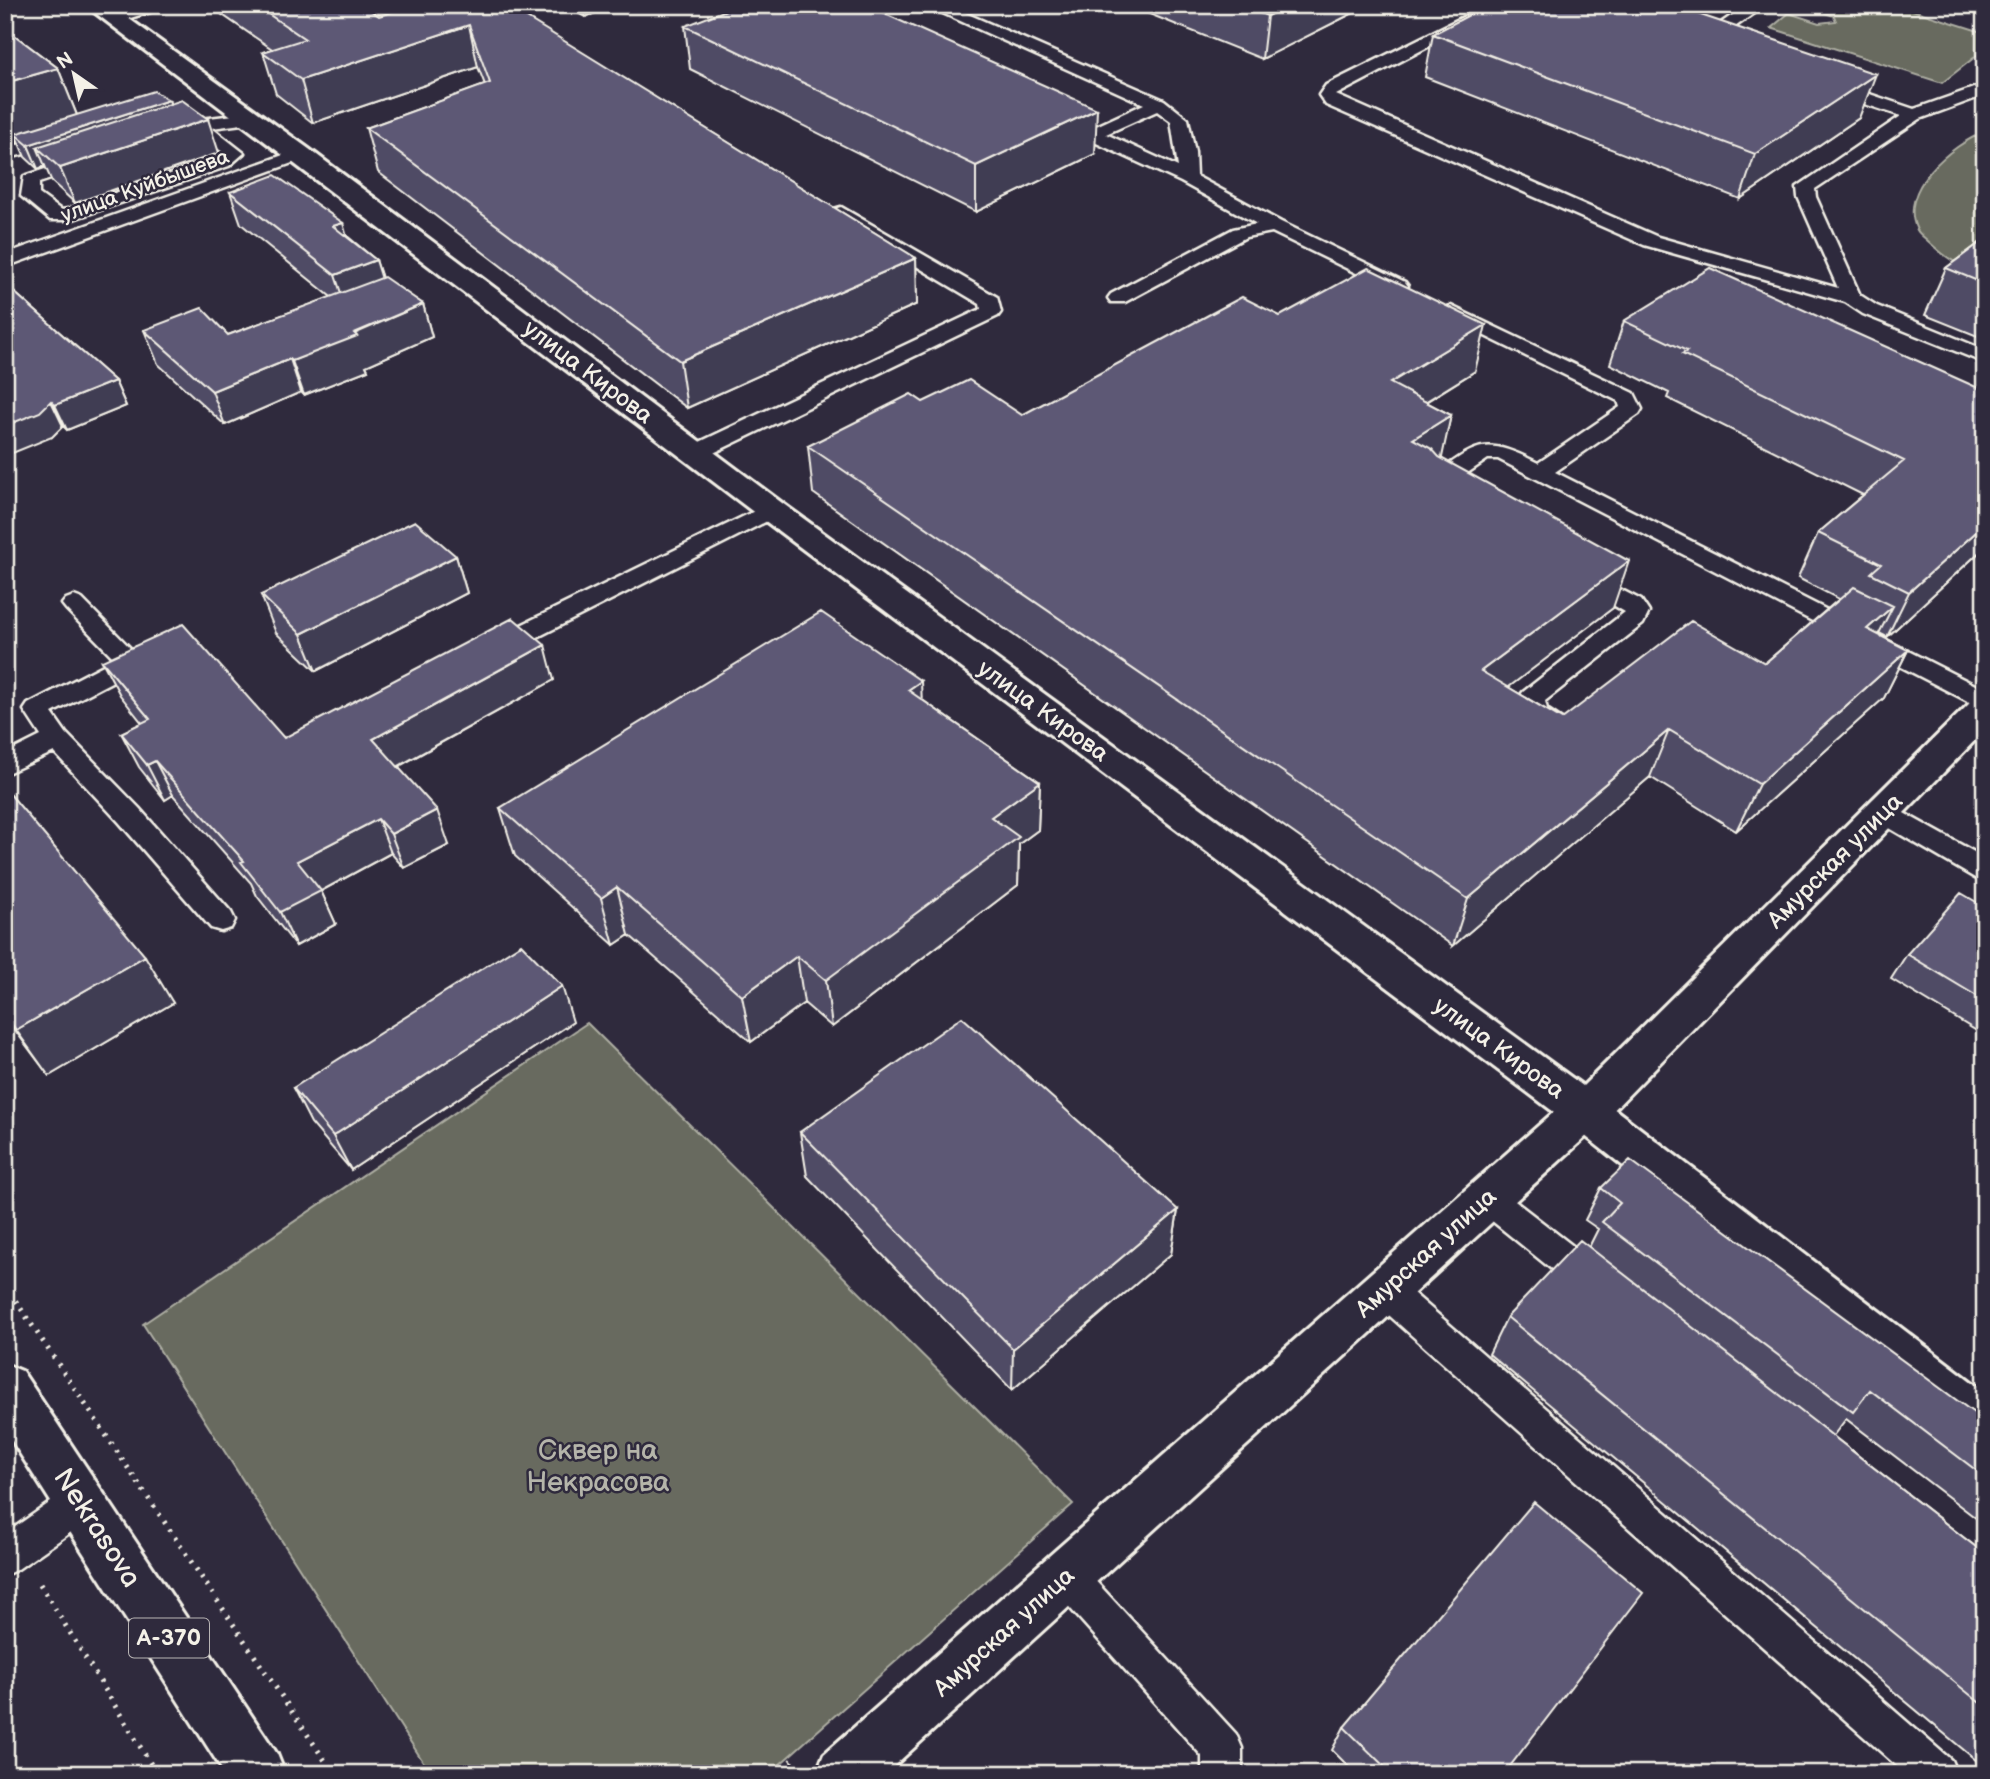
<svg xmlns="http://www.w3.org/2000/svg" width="1990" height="1779" font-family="'Balsamiq Sans',sans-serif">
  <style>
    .green { fill: #676b5e; stroke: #aeaea3; stroke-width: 2 }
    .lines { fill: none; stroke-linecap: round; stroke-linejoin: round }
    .lane-casing { stroke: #f4f1e8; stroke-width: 5 }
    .street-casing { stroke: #f4f1e8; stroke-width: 6 }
    .secondary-casing { stroke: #f4f1e8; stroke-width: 6 }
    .primary-casing { stroke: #f4f1e8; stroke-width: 6 }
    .path { stroke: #f4f1e8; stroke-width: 5; stroke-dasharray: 2.5 7; stroke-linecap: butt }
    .lane { fill: #2f2a3d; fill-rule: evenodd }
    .street { fill: #2f2a3d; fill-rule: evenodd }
    .secondary { fill: #2f2a3d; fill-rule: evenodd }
    .primary { fill: #2f2a3d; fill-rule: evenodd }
    .wall { fill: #504c65; stroke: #f4f1e8; stroke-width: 2 }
    .shaded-wall { fill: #413e52; stroke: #f4f1e8; stroke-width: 2 }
    .building { fill: #5d5875; stroke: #f4f1e8; stroke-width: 2 }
    .labels { text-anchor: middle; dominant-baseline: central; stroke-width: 5; stroke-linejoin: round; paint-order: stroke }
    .far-street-label { font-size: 21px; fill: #f4f1e8; stroke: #2f2a3d }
    .shield { fill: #2f2a3d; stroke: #b9b5b5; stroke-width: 2 }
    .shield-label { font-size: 23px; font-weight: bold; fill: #f4f1e8 }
    .street-label { font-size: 24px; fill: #f4f1e8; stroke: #2f2a3d }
    .near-park-label { font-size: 28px; fill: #b5b5aa; stroke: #2f2a3d }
    .near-street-label { font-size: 28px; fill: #f4f1e8; stroke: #2f2a3d }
  </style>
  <rect width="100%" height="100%" fill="#2f2a3d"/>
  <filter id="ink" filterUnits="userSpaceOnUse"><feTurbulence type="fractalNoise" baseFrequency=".0143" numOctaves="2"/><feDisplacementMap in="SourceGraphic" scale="14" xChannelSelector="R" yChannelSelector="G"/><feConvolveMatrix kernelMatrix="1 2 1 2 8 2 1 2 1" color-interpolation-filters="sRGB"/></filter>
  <g filter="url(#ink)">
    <path class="green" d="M1802,5H1877L1896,11L1903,7L1985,33V49L1942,83L1771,28L1789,13L1819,23L1836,21L1834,16Z
      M1985,132V275C1959,265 1949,261 1929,242C1926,239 1919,234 1917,230C1897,190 1952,144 1985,132Z
      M587,1023L1073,1504L769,1774H431L143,1324Z"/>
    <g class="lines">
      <g class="lane-casing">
        <path id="lane" d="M140,5H165L163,8L114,23L106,18L108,15Z
          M384,5L420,8L456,5C439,21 401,22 384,5Z
          M925,5H947L1164,100L1188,119L1195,152L1196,176L1281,222L1405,282L1408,286L1405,290H1391L1272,232L1246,237L1125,302H1111L1108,298L1111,294L1233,229L1257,224L1181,182L1055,124L1052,120L1061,115L1092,128L1144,104ZM1157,111L1171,121L1178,167L1106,134Z
          M1487,5H1508L1336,95L1658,237L1838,288L1798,197L1797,187L1901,116L1825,91L1823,87L1825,83H1837L1914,109L1985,84V95L1920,119L1815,189L1816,197L1860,295L1877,306L1985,350V363L1863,314L1845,302L1644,245L1326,105L1319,95L1326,85Z
          M1747,5H1766L1708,46H1696L1694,43L1696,40Z
          M251,113L257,114L260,118L257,122L212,128L244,153L229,166L71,220H50L21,196L24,176L185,123L186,117L192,116L201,119ZM195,131L224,153L217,158L68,209L61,210L39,194V183Z
          M60,134L66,135L69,139L66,143L5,159V148Z
          M300,149L306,150L309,154L306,158L5,267V254Z
          M841,207L997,297L1001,312L998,316L703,458H687L684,453L687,448L981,309L980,304L834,217L832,213L834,209Z
          M1451,306L1634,393L1642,409L1639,414L1555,472L1985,690V710L1498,459H1488L1444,489L1441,495H1425L1422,490L1425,481C1476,447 1479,433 1538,463L1620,407L1618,401L1444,316L1441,312L1444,308Z
          M771,503L779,505L782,510L779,515L504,654L495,656L486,654L483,648L486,642Z
          M1585,571L1641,600L1649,612L1643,624L1545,701L1547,709L1565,721L1569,727L1565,733C1541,740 1523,719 1519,698L1523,692L1625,612L1577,584L1573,579L1577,574Z
          M74,596L82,599L143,661L140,667L52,713L66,733L139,808L231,912L235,920L231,928L221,931L211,928L119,822L54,752L5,774V754L41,736L24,710L28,704L115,659L66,609L62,604L66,599Z
          M1884,802L1985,858V881L1975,878L1874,819L1871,812L1874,805Z
          M1487,1184L1498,1188L1604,1270L1609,1281L1604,1292L1592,1296L1580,1292L1476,1208L1471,1198L1476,1188Z
          M1385,1275L1397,1279L1951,1760L1957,1774H1906L1373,1301L1368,1290L1373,1279Z
          M81,1485L94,1490L99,1503L94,1516L18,1569L5,1575V1534L68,1490Z
          M1067,1558L1080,1564L1236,1734L1242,1748V1774H1202V1756L1054,1590L1048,1577L1054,1564Z"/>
      </g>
      <g class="street-casing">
        <path id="street" d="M1585,1093L1600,1098L1985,1392V1445L1968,1438L1570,1124L1564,1111L1570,1098Z"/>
      </g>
      <g class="secondary-casing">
        <path id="secondary" d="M85,5H110L309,149L782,503L1583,1086L1973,700L1985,697V730L1600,1124L885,1774H816L824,1754L1554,1112L760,517Z"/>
      </g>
      <g class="primary-casing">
        <path id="primary" d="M5,1364L22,1371L277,1754L285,1774H225L5,1430Z"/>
      </g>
      <path class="path" d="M5,1285L334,1774
        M40,1584L157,1774
        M776,1774L794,1758"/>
      <use href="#lane" class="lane"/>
      <use href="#street" class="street"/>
      <use href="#secondary" class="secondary"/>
      <use href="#primary" class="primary"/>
    </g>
    <path class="wall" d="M208,5H362L379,16L524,17L916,258L917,304L687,408L378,172L366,128L485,85L478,67L313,123L276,94L263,52L272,49Z
      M562,5H616L585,17Z
      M1127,5H1369L1262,59Z
      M685,26L1095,154L976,212L690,69Z
      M5,28L58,68L77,115L169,100L170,104L219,153L75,203L52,182L45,166L38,169L25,157L18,141L15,142L5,134Z
      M1433,34L1859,118L1740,199L1425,77Z
      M230,192L347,236L376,260L382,278L423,304L432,337L366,366L368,370L304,395L301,392L225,425L158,364L144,330L228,335L331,297L241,224Z
      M1985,239V339L1925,315L1946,268Z
      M5,284L115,381L126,406L67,430L63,426L52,437Z
      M1280,316L1475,371L1426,402L1451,415L1441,458L1613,608L1508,687L1562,719L1765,663L1839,599L1798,578L1818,533L1863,495L1667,398L1669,393L1610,364L1624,321L1985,391V547L1887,637L1879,633L1878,634L1908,650L1884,698L1736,831L1650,777L1453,946L813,493L808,446L1022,415Z
      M456,556L467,593L316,671L276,633L261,595Z
      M102,661L284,738L554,680L398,767L449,845L404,868L391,853L321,891L336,924L296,946L257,896L251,883L173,795L165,800L139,767L121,733L142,723L120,695Z
      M921,699L1040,782L1038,830L1019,844L1018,885L832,1027L804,1003L751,1042L629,935L614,945L515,856L500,808Z
      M5,788L173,1003L49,1076L5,1017Z
      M1985,907V1036L1891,979L1907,954Z
      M573,1022L351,1170L311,1123L293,1088Z
      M800,1132L1178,1210L1171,1254L1012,1390L807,1176Z
      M1601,1188L1985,1421V1525L1846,1419L1833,1436L1985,1554V1774H1978L1983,1766L1489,1354L1507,1317L1589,1247L1598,1229L1585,1220Z
      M1344,1727L1504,1774H1356L1332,1750Z"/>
    <path class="shaded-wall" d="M583,5H616L585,17Z
      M1289,5H1369L1262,59L1267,16Z
      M523,8L531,49L514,10Z
      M469,25L478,67L313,123L301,80Z
      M58,68L80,123L15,134L18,141L15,142L5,120V83Z
      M1876,74L1859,118L1740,199L1755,154Z
      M169,100L177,123L37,147L45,166L38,169L28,145Z
      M1097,109L1095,154L976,212V166Z
      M208,119L219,153L75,203L60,168Z
      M343,223L352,255L333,226Z
      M916,258L917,304L687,408L680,361Z
      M376,260L386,292L346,308L335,275Z
      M423,304L432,337L366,366L368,370L304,395L292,361Z
      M1486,325L1475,371L1381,429L1390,383Z
      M290,359L301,392L225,425L212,391Z
      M115,381L126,406L67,430L55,405Z
      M51,401L63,426L52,437L5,456V426Z
      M1451,415L1441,462L1413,439Z
      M1985,524V547L1887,637L1909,592Z
      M456,556L467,593L316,671L301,634Z
      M1629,561L1613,608L1468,718L1481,671Z
      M1893,606L1869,653L1867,629Z
      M545,645L554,680L386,773L373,739Z
      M1908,650L1884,698L1736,831L1759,784Z
      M921,681L923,730L908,690Z
      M1669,730L1650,777L1453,946L1468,899Z
      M155,761L173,795L165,800L147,765Z
      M1040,782L1038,830L1019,844L1018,885L832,1027L826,980L991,817Z
      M437,810L449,845L404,868L391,834Z
      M378,819L391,853L321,891L336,924L296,946L280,912L297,861Z
      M617,887L629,935L614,945L601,898Z
      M145,956L173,1003L49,1076L16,1030Z
      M797,956L804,1003L751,1042L742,996Z
      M562,986L573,1022L351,1170L333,1136Z
      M1178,1210L1171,1254L1012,1390L1013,1349Z"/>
    <path class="building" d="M255,5H362L379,16L415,5H522L523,8L514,10L916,258L680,361L366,128L490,83L469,25L301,80L263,52L305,39Z
      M739,5H865L1097,109L976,166L685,26Z
      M1240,5H1289L1267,16Z
      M1488,5H1671L1876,74L1755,154L1433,34Z
      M5,28L58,68L5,83Z
      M154,91L169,100L28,145L15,134Z
      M182,100L208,119L60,168L37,147Z
      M275,175L343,223L333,226L376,260L335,275L230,192Z
      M1985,239V284L1946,268Z
      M1368,268L1486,325L1390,383L1451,415L1413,439L1432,449L1439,457L1629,561L1481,671L1562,719L1691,621L1765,663L1854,587L1893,606L1867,629L1908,650L1759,784L1669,730L1468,899L808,446L911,394L923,402L969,380L1022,415L1242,297L1280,316Z
      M1710,268L1985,391V524L1909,592L1871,573L1881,564L1818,533L1904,461L1682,354L1687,351L1624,321Z
      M384,277L423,304L354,333L357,336L292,361L290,359L212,391L144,330L202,308L228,335Z
      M5,284L115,381L55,405L51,401L40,412L5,426Z
      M415,521L456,556L301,634L261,595Z
      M821,612L921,681L908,690L1040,782L991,817L1019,837L826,980L797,956L742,996L617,887L601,898L500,808Z
      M513,618L545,645L373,739L437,810L391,834L378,819L297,861L321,891L280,912L241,862L244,861L155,761L147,765L121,733L150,719L102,661L183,624L284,738Z
      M5,788L145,956L16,1030L5,1015Z
      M1961,893L1985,907V1001L1907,954Z
      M521,944L562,986L333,1136L293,1088Z
      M962,1017L1178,1210L1013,1349L800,1132Z
      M1630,1160L1985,1421V1477L1870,1390L1853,1412L1602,1222L1620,1203L1601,1188Z
      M1580,1240L1985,1554V1707L1507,1317Z
      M1534,1502L1643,1593L1504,1774H1392L1344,1727Z"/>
  </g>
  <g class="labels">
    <g class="far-street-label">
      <text transform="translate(145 186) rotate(-20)">улица Куйбышева</text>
    </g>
    <rect class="shield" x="129" y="1618.5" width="80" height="39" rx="5"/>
    <g class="shield-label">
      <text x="169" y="1638">А-370</text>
    </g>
    <g class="street-label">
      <text transform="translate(588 372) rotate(37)">улица Кирова</text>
      <text transform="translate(1043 711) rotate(36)">улица Кирова</text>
      <text transform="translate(1835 861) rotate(-45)">Амурская улица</text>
      <text transform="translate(1499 1048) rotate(36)">улица Кирова</text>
      <text transform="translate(1426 1253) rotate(-42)">Амурская улица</text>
      <text transform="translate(1004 1632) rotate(-42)">Амурская улица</text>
    </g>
    <g class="near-park-label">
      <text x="598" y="1450">Сквер на<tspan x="598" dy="32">Некрасова</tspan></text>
    </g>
    <g class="near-street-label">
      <text transform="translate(97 1528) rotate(57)">Nekrasova</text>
    </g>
  </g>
  <rect width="1990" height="1779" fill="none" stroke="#2f2a3d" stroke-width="28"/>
  <rect x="14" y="14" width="1962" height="1751" fill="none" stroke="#f4f1e8" stroke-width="2.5" filter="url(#ink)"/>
  <g transform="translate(74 74) rotate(326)" stroke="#2f2a3d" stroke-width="5" paint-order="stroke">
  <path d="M0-5L12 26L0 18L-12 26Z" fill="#f4f1e8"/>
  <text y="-10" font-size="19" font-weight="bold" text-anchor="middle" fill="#f4f1e8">N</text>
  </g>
</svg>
